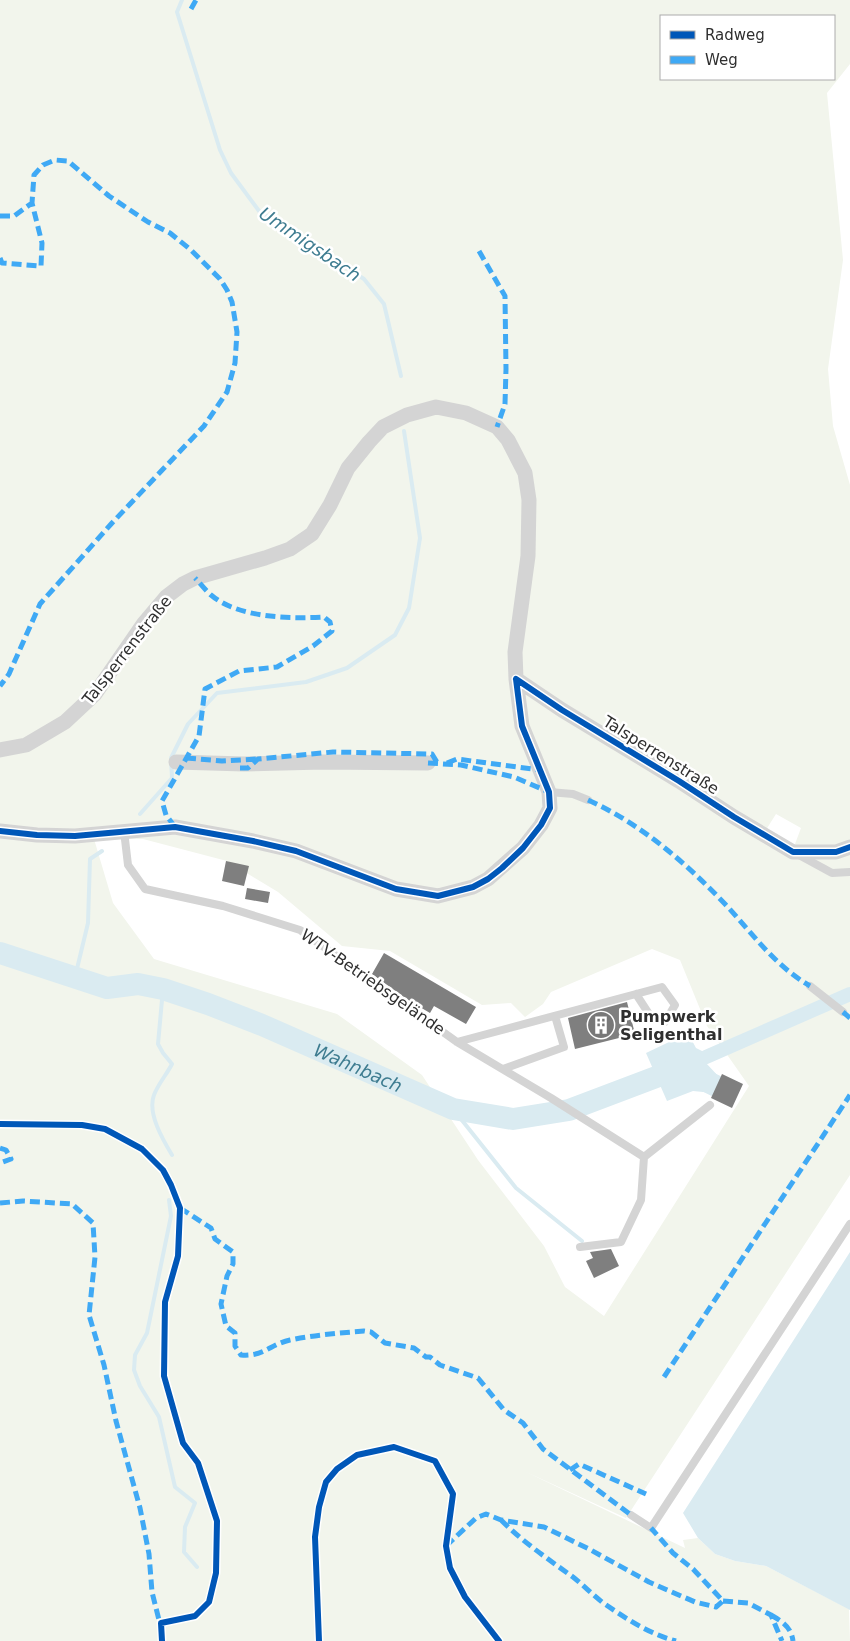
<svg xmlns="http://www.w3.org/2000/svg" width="850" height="1641" font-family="'DejaVu Sans',sans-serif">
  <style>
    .green { fill: #f2f5ec; fill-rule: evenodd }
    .water { fill: #daebf1 }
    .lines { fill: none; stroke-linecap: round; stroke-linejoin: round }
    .stream { stroke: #daebf1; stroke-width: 4 }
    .canal { stroke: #daebf1; stroke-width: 14 }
    .river { stroke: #daebf1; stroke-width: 22 }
    .building { fill: #7f7f7f }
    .lane { stroke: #d4d4d4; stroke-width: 8 }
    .street { stroke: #d4d4d4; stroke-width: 15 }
    .quiet { stroke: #3fa9f5; stroke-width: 5; stroke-dasharray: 10 5; stroke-linecap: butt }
    .cycleway-casing { stroke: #fff; stroke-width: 9 }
    .cycleway { stroke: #0057b8; stroke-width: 6 }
    .labels { text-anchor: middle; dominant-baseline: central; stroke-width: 5; stroke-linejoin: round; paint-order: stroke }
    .street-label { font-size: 16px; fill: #2f2f2f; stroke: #fff }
    .poi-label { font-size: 16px; font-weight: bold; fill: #2f2f2f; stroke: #fff; text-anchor: start }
    .water-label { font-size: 18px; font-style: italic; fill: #3e7c90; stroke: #fff }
  </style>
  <rect width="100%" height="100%" fill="#fff"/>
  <path class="green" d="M0,0H850V64L827,93L843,260L828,369L833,426L850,485V1175L626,1518L524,1471L685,1548L683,1540L698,1538L715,1554L735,1561L766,1566L849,1609L850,1641H0ZM661,16H834V79H661ZM776,814L801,828L795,844L790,849L764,833ZM94,839H143L227,861L278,892L342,946L390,951L482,1005L511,1003L525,1017L543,1004L551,992L652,949L680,960L707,1026L749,1086L604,1316L565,1287L544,1246L478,1160L422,1075L337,1014L154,959L113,903Z"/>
  <path class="water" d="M688,1033L696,1048L704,1052L718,1045L724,1055L706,1063L720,1078L713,1093L693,1091L667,1101L646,1053Z
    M850,1252V1610L766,1566L735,1561L715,1554L698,1538L683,1513Z"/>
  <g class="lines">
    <path class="stream" d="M182,0L177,12L220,150L231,173L259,211L364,279L384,304L401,376
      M140,814L172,778L171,758L188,724L217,693L306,682L347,668L395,635L409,608L420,538L404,431
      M75,977L88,923L90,859L102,851
      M163,989L158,1044L163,1053L172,1064C167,1074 158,1084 154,1095C147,1113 163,1140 172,1155
      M453,1109L516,1188L582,1241
      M169,1200L171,1216L147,1333L135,1355L134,1370L140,1386L159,1417L175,1487L195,1503L185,1527L184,1552L197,1567"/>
    <path class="canal" d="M706,1057L850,994"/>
    <path class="river" id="s1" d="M0,953L107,988L138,984L163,989L208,1004L262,1025L453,1109L513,1119L569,1110L680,1068L716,1086"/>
  </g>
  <path class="building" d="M226,861L249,866L244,886L222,881Z
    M247,888L270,892L268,903L245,899Z
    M384,953L476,1007L466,1024L434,1006L430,1013L408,1000L372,974Z
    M627,1002L635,1034L575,1049L568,1018Z
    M722,1074L743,1084L732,1108L711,1098Z
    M611,1249L619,1266L594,1278L586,1261L593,1258L590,1252Z"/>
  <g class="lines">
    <path class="lane" d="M549,792L573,794L588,800
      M124,831L128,865L145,889L223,906L300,930L457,1042L551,1098L644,1157
      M799,855L832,873L850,872
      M810,986L843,1012
      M457,1042L636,994L662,987L675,1005L665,1022L649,1014L636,994
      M503,1069L564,1047L555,1016
      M580,1247L621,1242L641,1200L644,1157L710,1105
      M631,1515L651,1528L850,1224"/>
    <path class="street" d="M516,679L562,710L679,781L734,817L793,852H836L850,847
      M0,750L26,745L65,722L95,694L144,623L166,597L183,584L195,578L265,558L290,549L312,534L330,505L348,468L369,442L383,427L407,415L436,407L466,413L497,427L508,440L525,473L529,500L528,556L515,652L516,679L522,726L549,792L550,808L541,825L523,848L488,879L473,887L438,896L396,889L296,851L253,841L175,827L75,836L37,835L0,831
      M176,762L244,764L323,762L428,763"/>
    <path class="quiet" d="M191,9L196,0
      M0,216H14L32,203
      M479,251L505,296L506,369L505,404L497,427
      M0,258L2,263L41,266L42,243L32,203L34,175L43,165L55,160L68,161L109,196L148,222L170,233L191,250L220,279L227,290L232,302L237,332L235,363L227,392L204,426L112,523L40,604L9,674L0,686
      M186,758L222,761L258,759
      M428,763L461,765L514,777L549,792
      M447,763L457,759L540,770
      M240,768H248L258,759L333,752L432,754L438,764
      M588,800C641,824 685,862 725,904C753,934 774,965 810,986
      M175,827L166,815L162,801L199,736L205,689L239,671L277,667L313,646L332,631L330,622L324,617C290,619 238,618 211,595C205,590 200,583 195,578
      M843,1012L850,1018
      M0,1148L6,1150L11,1159L0,1163
      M0,1203L23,1201L72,1204L93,1223L95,1257L89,1315L104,1365L116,1421L140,1508L149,1554L152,1592L161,1628
      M180,1208L211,1228L215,1239L233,1252V1264L227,1276L221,1304L226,1326L235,1333V1346L241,1355C263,1357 271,1344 290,1340C314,1335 339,1333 364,1331L371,1332L385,1343L414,1348L426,1357H430L440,1365L478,1378L504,1410L523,1423L543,1449L631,1515
      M664,1377L850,1095
      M570,1470L579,1464L646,1494
      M501,1520C523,1542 548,1559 573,1577C583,1585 592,1594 602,1602C625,1618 649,1634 676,1641
      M446,1546L476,1518L486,1514L501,1520L544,1527L589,1549L649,1582L695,1602L716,1607L723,1601L693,1569L673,1553L651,1528
      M723,1601L748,1603L771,1615L782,1641
      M771,1615C783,1622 791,1627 793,1641"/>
    <g class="cycleway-casing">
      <path id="cycleway" d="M516,679L562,710L679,781L734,817L793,852H836L850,847
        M0,831L37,835L75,836L175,827L253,841L296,851L396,889L438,896L473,887L488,879L502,868L523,848L541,825L550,808L549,792L522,726L516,679
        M0,1124L82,1125L105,1129L142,1149L163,1170L171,1185L180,1208L178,1256L165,1302L164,1376L183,1443L198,1463L217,1521L216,1573L209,1602L195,1616L161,1623L162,1641
        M319,1641L315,1537L319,1507L326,1482L337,1469L357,1455L394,1447L435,1461L453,1494L446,1546L450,1568L465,1597L499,1641"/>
    </g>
    <use href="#cycleway" class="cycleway"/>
  </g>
  <defs>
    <g id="building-disc" transform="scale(1.4375)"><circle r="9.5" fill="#787878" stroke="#fff"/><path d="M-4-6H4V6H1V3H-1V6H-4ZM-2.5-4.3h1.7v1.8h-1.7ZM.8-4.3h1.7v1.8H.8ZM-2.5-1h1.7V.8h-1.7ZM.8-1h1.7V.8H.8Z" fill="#fff"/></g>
  </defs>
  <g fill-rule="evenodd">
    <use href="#building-disc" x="601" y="1025"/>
  </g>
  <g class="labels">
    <g class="street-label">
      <text transform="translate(127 650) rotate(-52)">Talsperrenstraße</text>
      <text transform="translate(661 755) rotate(32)">Talsperrenstraße</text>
      <text transform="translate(373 982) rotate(35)">WTV-Betriebsgelände</text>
    </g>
    <g class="poi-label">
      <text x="620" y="1016">Pumpwerk<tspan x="620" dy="18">Seligenthal</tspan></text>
    </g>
    <g class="water-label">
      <text transform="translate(310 244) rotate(34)">Ummigsbach</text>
      <text stroke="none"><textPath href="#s1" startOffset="380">Wahnbach</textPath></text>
    </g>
  </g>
  <rect x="660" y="15" width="175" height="65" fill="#ffffff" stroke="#acacac"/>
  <rect x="670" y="31" width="25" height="8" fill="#0057b8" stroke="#acacac"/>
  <text x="705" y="40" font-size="15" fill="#2f2f2f">Radweg</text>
  <rect x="670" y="56" width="25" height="8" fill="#3fa9f5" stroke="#acacac"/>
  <text x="705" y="65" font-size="15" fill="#2f2f2f">Weg</text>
</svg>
